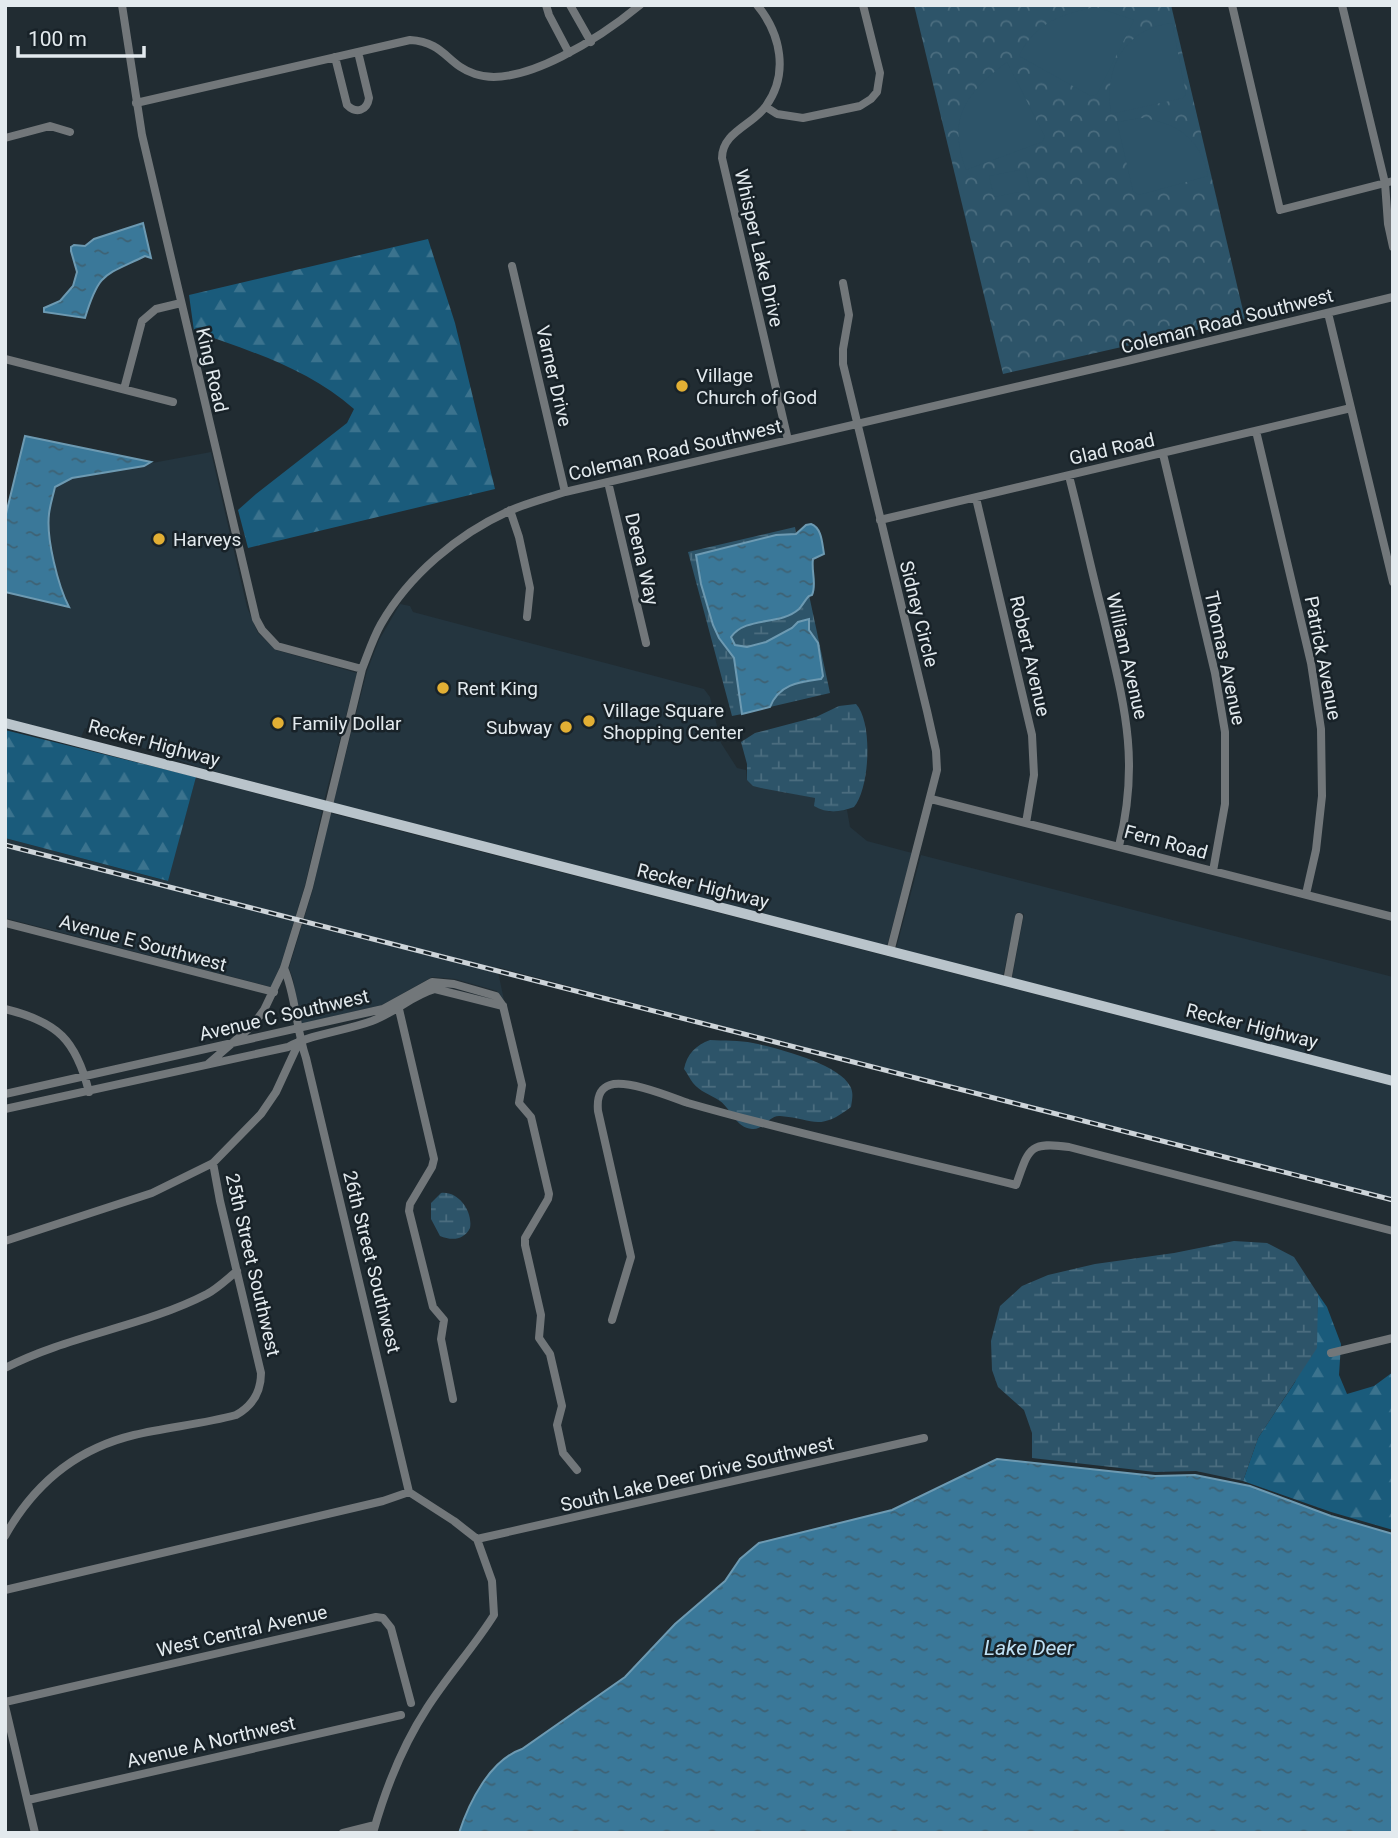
<svg xmlns="http://www.w3.org/2000/svg" width="1398" height="1838" font-family="Roboto,sans-serif">
  <style>
    .built { fill: #24353f }
    .forest { fill: url(#forest-firs) }
    .wetland { fill: url(#wetland-marsh) }
    .park { fill: url(#park-crowns) }
    .garden { fill: #2d5469 }
    .water { fill: url(#water-ripples); stroke: #6d9ab2; stroke-width: 2 }
    .lines { fill: none; stroke-linecap: round; stroke-linejoin: round }
    .minor { stroke: #72777a; stroke-width: 8 }
    .major { stroke: #b9c4cb; stroke-width: 10 }
    .rail-casing { stroke: #cdd4d9; stroke-width: 5 }
    .rail { stroke: #182228; stroke-width: 2.5; stroke-dasharray: 8; stroke-linecap: butt }
    .poi-dot { fill: #e2af34; stroke: #182228; stroke-width: 2.5 }
    .labels { text-anchor: middle; dominant-baseline: central; stroke-width: 5; stroke-linejoin: round; paint-order: stroke }
    .street-label { font-size: 19px; fill: #e3eaee; stroke: #182228 }
    .poi-label { font-size: 19px; fill: #e3eaee; stroke: #182228; text-anchor: start }
    .water-label { font-size: 21px; font-style: italic; fill: #bfe1f5; stroke: #182228 }
  </style>
  <defs>
    <pattern id="forest-firs" width="22" height="20" patternUnits="userSpaceOnUse" patternTransform="scale(1.75)"><rect width="22" height="20" fill="#1a5b7b"/><path d="M5 1l3.5 6h-7zM16 11l3.5 6h-7z" fill="#3b738e"/></pattern>
    <pattern id="wetland-marsh" width="20" height="14" patternUnits="userSpaceOnUse" patternTransform="scale(1.75)"><rect width="20" height="14" fill="#2d5469"/><path d="M1 5h8M5 5V1M11 12h8M15 12V8" fill="none" stroke="#4b6d7f"/></pattern>
    <pattern id="park-crowns" width="20" height="18" patternUnits="userSpaceOnUse" patternTransform="scale(1.75)"><rect width="20" height="18" fill="#2d5469"/><path d="M2 6a3 3 0 1 1 6 0M12 15a3 3 0 1 1 6 0" fill="none" stroke="#4b6d7f"/></pattern>
    <pattern id="water-ripples" width="26" height="14" patternUnits="userSpaceOnUse" patternTransform="scale(1.75)"><rect width="26" height="14" fill="#3a7899"/><path d="M2 4q2-2 4 0t4 0M15 11q2-2 4 0t4 0" fill="none" stroke="#3e6274"/></pattern>
  </defs>
  <rect width="100%" height="100%" fill="#212c32"/>
  <path class="built" d="M211,452L247,607L258,633L276,650L357,673L324,801L198,767L85,728L81,737L5,719V592L68,607L62,594L54,561L48,516L55,487L72,478Z
    M400,604L410,606L413,612L704,689L710,697L721,743L737,768L746,770L747,780L782,791L815,798L814,802L830,812L847,810L850,827L867,841L912,853L887,946L333,804L367,671L379,640Z
    M196,777L322,811L305,885L281,964L271,987L5,918V838L167,881Z
    M330,813L1393,1086V1202L497,967L504,1000L497,991L455,979L432,977L382,1005L301,1024L293,979L289,968L313,889Z
    M921,855L1393,977V1076L1012,978L1024,914L1017,912L1003,976L896,949Z"/>
  <path class="forest" d="M428,239L455,323L495,489L248,548L238,510L256,494L347,423L354,409C309,369 250,351 194,331L189,295Z
    M5,730L196,777L168,881L5,838Z
    M1318,1294L1327,1307L1341,1344L1339,1375L1347,1394L1374,1386L1393,1372V1530L1331,1512L1243,1481L1258,1438L1295,1382L1317,1315Z"/>
  <path class="wetland" d="M795,527L796,534L776,535L696,556L701,584L713,625L719,638L734,658L742,714L732,716L688,552Z
    M809,595L830,693L770,707C784,675 803,688 823,676C819,652 819,638 799,622C789,631 761,648 747,647C743,647 739,646 735,645L731,637C747,616 781,626 799,609C803,605 806,599 809,595Z
    M856,704C873,722 870,788 854,807C840,812 828,814 814,806L815,798L761,788L753,786L747,780V764L741,742L755,733L816,717L839,706Z
    M710,1040C724,1041 739,1040 753,1043C777,1048 839,1064 850,1086C854,1093 852,1099 851,1107C818,1132 815,1119 780,1116C769,1115 764,1130 752,1129C736,1128 731,1109 720,1101C711,1095 699,1091 693,1083C690,1079 687,1073 684,1069C687,1054 696,1045 710,1040Z
    M441,1193C459,1191 473,1212 470,1228C464,1240 452,1241 440,1236L431,1219V1203Z
    M1234,1241L1267,1243L1294,1257L1318,1294L1317,1348L1258,1438L1243,1481L1196,1471L1155,1472L1032,1458V1433L1024,1410L998,1387L992,1370L991,1341L1000,1306L1022,1286L1048,1275L1095,1264L1174,1253Z"/>
  <path class="park" d="M914,5H1171L1245,319L1003,374Z"/>
  <path class="garden" d="M1096,7L1134,20L1097,94L1091,96L1019,56C1035,23 1061,14 1096,7Z
    M1172,23L1186,94L1183,98L1111,114C1104,69 1123,29 1172,23Z
    M1007,62L1045,137L1042,142L966,170C947,119 965,93 1007,62Z
    M1142,118C1178,123 1201,139 1208,176L1139,195L1133,191L1117,122Z
    M1025,169L1030,190L994,197L989,176Z"/>
  <path class="water" d="M143,223L151,258L145,256C104,276 99,272 85,318L44,312V308L60,301L73,286L77,272L71,251V247L74,245L85,246L94,239Z
    M25,436L151,462L144,466L72,478L55,487C53,496 50,505 49,514C46,538 58,586 69,607L5,592V518Z
    M811,524C822,528 822,543 824,554L813,559C811,571 817,584 812,595L809,596C805,600 802,606 799,609C780,626 746,616 731,637L735,645L747,647L766,642L792,628L798,622L809,619V630L818,643L823,676L821,679C799,682 779,684 770,707L742,714L734,658L719,638L713,625L701,584L696,555L776,535L796,534L806,525Z
    M997,1459L1155,1476L1195,1475L1250,1486L1331,1516L1393,1534V1833H459C469,1802 490,1760 522,1749L625,1677L675,1624L725,1581L740,1559L759,1543L892,1510Z"/>
  <g class="lines">
    <path class="minor" d="M122,5L142,135L256,619L262,630L277,646L362,669
      M546,5L549,15L569,53
      M570,5L591,42
      M757,5C781,34 789,74 766,106C753,125 722,132 722,158L788,440
      M1232,5L1280,210L1393,181
      M1342,5L1385,183L1388,224L1393,247
      M335,57L347,105C356,114 367,111 369,98L358,52
      M136,103L410,40C445,42 447,65 475,74C522,90 605,34 640,5
      M766,107L777,114L803,118L860,106L871,99L877,92L880,73L863,5
      M5,138L50,126L70,132
      M512,266L565,492
      M843,283L849,315L843,349V364L927,711L936,751L937,770L890,952
      M1328,313L1393,582
      M5,359L173,402
      M124,389L142,321L156,309L181,303
      M1256,431L1311,663L1321,729L1322,796L1316,850L1306,894
      M1163,454L1215,673L1225,732V804L1213,871
      M1069,476C1081,522 1091,569 1103,615C1123,701 1141,757 1119,846
      M608,482L646,643
      M976,498L1032,735L1034,775L1026,823
      M510,510L519,537L530,588L527,617
      M880,520L1351,408
      M931,799L1393,917
      M5,923L274,992
      M284,968C296,996 296,1029 306,1058L409,1492L454,1521L477,1539
      M1007,981L1019,917
      M398,1005L434,1159L432,1167L410,1204L409,1211L433,1307L444,1320L441,1339L453,1399
      M5,1009C58,1022 76,1040 89,1092
      M208,1064L252,1026L264,1010L284,968L309,887L362,669C368,654 373,638 381,624C409,575 458,534 509,511C527,503 547,498 565,492L1127,361L1393,297
      M5,1094L383,1009L432,982L454,984L496,996L503,1006L522,1085L519,1103L531,1117L549,1194L548,1199L525,1238V1245L541,1315L539,1338L550,1354L562,1406L557,1425L563,1453L577,1470
      M5,1109L288,1047C314,1033 345,1031 372,1021C394,1013 413,995 435,989L503,1006
      M5,1241L152,1193L213,1163L261,1114L276,1092L300,1040
      M612,1320L631,1257L598,1111C597,1100 598,1089 610,1085C627,1079 671,1097 688,1103C796,1134 907,1158 1016,1185C1029,1149 1028,1141 1069,1147L1393,1231
      M1331,1353L1393,1338
      M5,1368C69,1335 143,1327 207,1294C218,1288 227,1279 237,1271
      M5,1536C34,1484 76,1449 134,1435C168,1427 203,1424 236,1415C252,1406 261,1392 261,1373L220,1201L213,1163
      M477,1539L924,1438
      M5,1590L383,1501L409,1492
      M5,1702L376,1617L383,1618L391,1628L411,1703
      M5,1706L35,1833
      M28,1800L401,1715
      M343,1833L375,1825
      M373,1833C385,1790 403,1745 427,1708C448,1675 474,1647 494,1615L492,1581L477,1539"/>
    <path class="major" d="M5,723L1393,1081"/>
    <g class="rail-casing">
      <path id="rail" d="M5,845L1393,1200"/>
    </g>
    <use href="#rail" class="rail"/>
  </g>
  <g class="poi-dot">
    <circle cx="682" cy="386" r="7"/>
    <circle cx="159" cy="539" r="7"/>
    <circle cx="443" cy="688" r="7"/>
    <circle cx="589" cy="721" r="7"/>
    <circle cx="278" cy="723" r="7"/>
    <circle cx="566" cy="727" r="7"/>
  </g>
  <g class="labels">
    <g class="street-label">
      <text transform="translate(759 248) rotate(77)">Whisper Lake Drive</text>
      <text transform="translate(1227 321) rotate(-14)">Coleman Road Southwest</text>
      <text transform="translate(212 370) rotate(77)">King Road</text>
      <text transform="translate(554 376) rotate(77)">Varner Drive</text>
      <text transform="translate(1112 449) rotate(-13)">Glad Road</text>
      <text transform="translate(675 450) rotate(-13)">Coleman Road Southwest</text>
      <text transform="translate(642 559) rotate(77)">Deena Way</text>
      <text transform="translate(919 614) rotate(76)">Sidney Circle</text>
      <text transform="translate(1030 656) rotate(77)">Robert Avenue</text>
      <text transform="translate(1127 656) rotate(77)">William Avenue</text>
      <text transform="translate(1225 658) rotate(78)">Thomas Avenue</text>
      <text transform="translate(1323 658) rotate(79)">Patrick Avenue</text>
      <text transform="translate(154 743) rotate(15)">Recker Highway</text>
      <text transform="translate(1166 842) rotate(15)">Fern Road</text>
      <text transform="translate(703 886) rotate(14)">Recker Highway</text>
      <text transform="translate(143 943) rotate(15)">Avenue E Southwest</text>
      <text transform="translate(284 1015) rotate(-13)">Avenue C Southwest</text>
      <text transform="translate(1252 1026) rotate(14)">Recker Highway</text>
      <text transform="translate(372 1262) rotate(76)">26th Street Southwest</text>
      <text transform="translate(253 1265) rotate(77)">25th Street Southwest</text>
      <text transform="translate(697 1474) rotate(-13)">South Lake Deer Drive Southwest</text>
      <text transform="translate(242 1631) rotate(-13)">West Central Avenue</text>
      <text transform="translate(211 1742) rotate(-13)">Avenue A Northwest</text>
    </g>
    <g class="poi-label">
      <text x="696" y="375">Village<tspan x="696" dy="22">Church of God</tspan></text>
      <text x="173" y="539">Harveys</text>
      <text x="457" y="688">Rent King</text>
      <text x="603" y="710">Village Square<tspan x="603" dy="22">Shopping Center</tspan></text>
      <text x="292" y="723">Family Dollar</text>
      <text x="552" y="727" text-anchor="end">Subway</text>
    </g>
    <g class="water-label">
      <text x="1029" y="1648">Lake Deer</text>
    </g>
  </g>
  <rect width="1398" height="1838" fill="none" stroke="#e3eaee" stroke-width="14"/>
  <path d="M18 46v10h126v-10" fill="none" stroke="#e3eaee" stroke-width="3.5"/>
  <text x="28" y="46" font-size="21" fill="#e3eaee" stroke="#182228" stroke-width="5" paint-order="stroke">100 m</text>
</svg>
